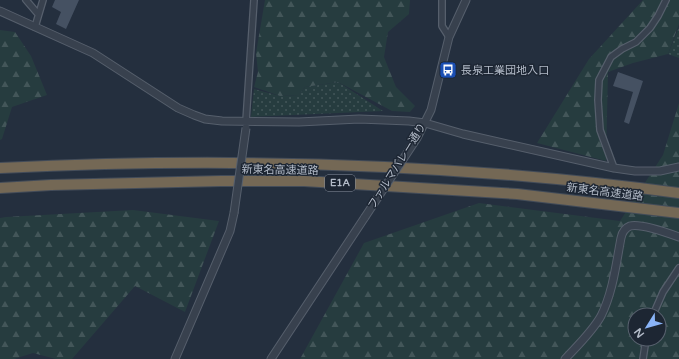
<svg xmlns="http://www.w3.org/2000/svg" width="679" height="359" font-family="'Varela Round','Noto Sans JP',sans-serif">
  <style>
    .grass { fill: url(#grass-dots) }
    .forest { fill: url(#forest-firs); fill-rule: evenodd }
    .building { fill: #455162 }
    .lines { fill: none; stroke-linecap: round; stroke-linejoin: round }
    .minor-casing { stroke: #565f6c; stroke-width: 8 }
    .tertiary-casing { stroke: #565f6c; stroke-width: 9 }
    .motorway-casing { stroke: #434c59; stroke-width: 12 }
    .minor { stroke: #38414e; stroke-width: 5.5 }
    .tertiary { stroke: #38414e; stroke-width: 7 }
    .motorway { stroke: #746855; stroke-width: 10 }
    .tertiary-bridge-casing { stroke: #565f6c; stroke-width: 9; stroke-linecap: butt }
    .tertiary-bridge { stroke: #38414e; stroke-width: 7 }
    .labels { text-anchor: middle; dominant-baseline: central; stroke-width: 3; stroke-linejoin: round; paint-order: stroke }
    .shield { fill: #1d2633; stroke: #878f9c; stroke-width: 1 }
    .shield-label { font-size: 10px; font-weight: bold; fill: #b4bcc9 }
    .poi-label { font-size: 11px; fill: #b4bcc9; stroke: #1d2633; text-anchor: start }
    .street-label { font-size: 11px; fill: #b4bcc9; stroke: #1d2633 }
  </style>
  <defs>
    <pattern id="grass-dots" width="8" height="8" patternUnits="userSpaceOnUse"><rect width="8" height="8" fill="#263c3f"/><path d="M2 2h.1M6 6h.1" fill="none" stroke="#435659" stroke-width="1.8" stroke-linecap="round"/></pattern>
    <pattern id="forest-firs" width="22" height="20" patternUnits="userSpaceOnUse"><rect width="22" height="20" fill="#263c3f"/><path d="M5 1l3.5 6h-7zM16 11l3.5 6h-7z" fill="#435659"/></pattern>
  </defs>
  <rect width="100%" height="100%" fill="#242f3e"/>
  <path class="grass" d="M679,27V58L668,54Z
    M338,82L383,111L251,117L254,89L280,96L299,95L305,87Z"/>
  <path class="forest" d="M265,0H410L409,14L388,32L384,57L396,87L415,106L410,112L392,111L338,82L305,87L299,95L280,96L254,87L258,72L256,53Z
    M643,0H679V24L668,54L633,63L608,72L606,161L537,143L589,59Z
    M0,30L15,32L31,56L47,95L12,107L2,139L0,140Z
    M679,103V359H300L364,243L479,203L620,221L663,155ZM635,315H659V339H635Z
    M133,210L219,221L185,312L135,286L72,359H56L33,353L14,359H0V218L6,217Z"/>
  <path class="building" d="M55,0H79L66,29L56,24L61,12L52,7Z
    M618,72L643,81L629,124L624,122L633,92L613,86Z"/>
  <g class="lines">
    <g class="minor-casing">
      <path id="minor" d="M26,0L38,14
        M442,0V26L449,37
        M35,27L43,0
        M246,121L254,0
        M614,168L600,130L598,100L599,80L611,57L622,49L636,42L650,28L658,16L666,0
        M653,315L663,292L679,268
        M643,359L646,339"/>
    </g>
    <g class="tertiary-casing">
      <path id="tertiary" d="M0,11L93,53L178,108L194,115L205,119L222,121L299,122L359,119L409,121L425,123L463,134L614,168L635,171H660L679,167
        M417,138L431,110L449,37L466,0
        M175,359L230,231L234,213
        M271,359L365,217
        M565,359C577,346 592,332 601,316C613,292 616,264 621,238C622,233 625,228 630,226C641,223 668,233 679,237"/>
    </g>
    <g class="motorway-casing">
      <path id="motorway" d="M0,168C226,157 455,163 679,193
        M0,188L51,185L221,181H304L517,194L679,213"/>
    </g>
    <use href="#minor" class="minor"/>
    <use href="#tertiary" class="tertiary"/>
    <use href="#motorway" class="motorway"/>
    <g class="tertiary-bridge-casing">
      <path id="tertiary-bridge" d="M234,213L246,128
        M365,217L417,138"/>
    </g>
    <use href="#tertiary-bridge" class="tertiary-bridge"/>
  </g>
  <defs>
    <g id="bus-square" transform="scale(0.9)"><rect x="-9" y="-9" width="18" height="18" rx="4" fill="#1a4fb4" stroke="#1d2633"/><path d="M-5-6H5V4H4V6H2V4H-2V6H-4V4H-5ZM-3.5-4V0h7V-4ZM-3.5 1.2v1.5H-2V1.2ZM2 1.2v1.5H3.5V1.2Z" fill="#fff"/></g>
  </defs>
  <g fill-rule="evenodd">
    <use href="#bus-square" x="448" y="70"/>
  </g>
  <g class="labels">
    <rect class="shield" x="325" y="175" width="30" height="16" rx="3"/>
    <g class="shield-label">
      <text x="340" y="183">E1A</text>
    </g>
    <g class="poi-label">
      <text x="461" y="70">長泉工業団地入口</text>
    </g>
    <g class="street-label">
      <text transform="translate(397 166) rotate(-58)">ファルマバレー通り</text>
      <text transform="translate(280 170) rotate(1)">新東名高速道路</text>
      <text transform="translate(605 192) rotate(7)">新東名高速道路</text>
    </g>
  </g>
  <g transform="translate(647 327) rotate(233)"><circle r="19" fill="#1d2633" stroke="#59626f"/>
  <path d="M0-3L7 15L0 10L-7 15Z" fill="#8ab4f8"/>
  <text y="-6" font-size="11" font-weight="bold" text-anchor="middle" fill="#b4bcc9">N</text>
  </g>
</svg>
